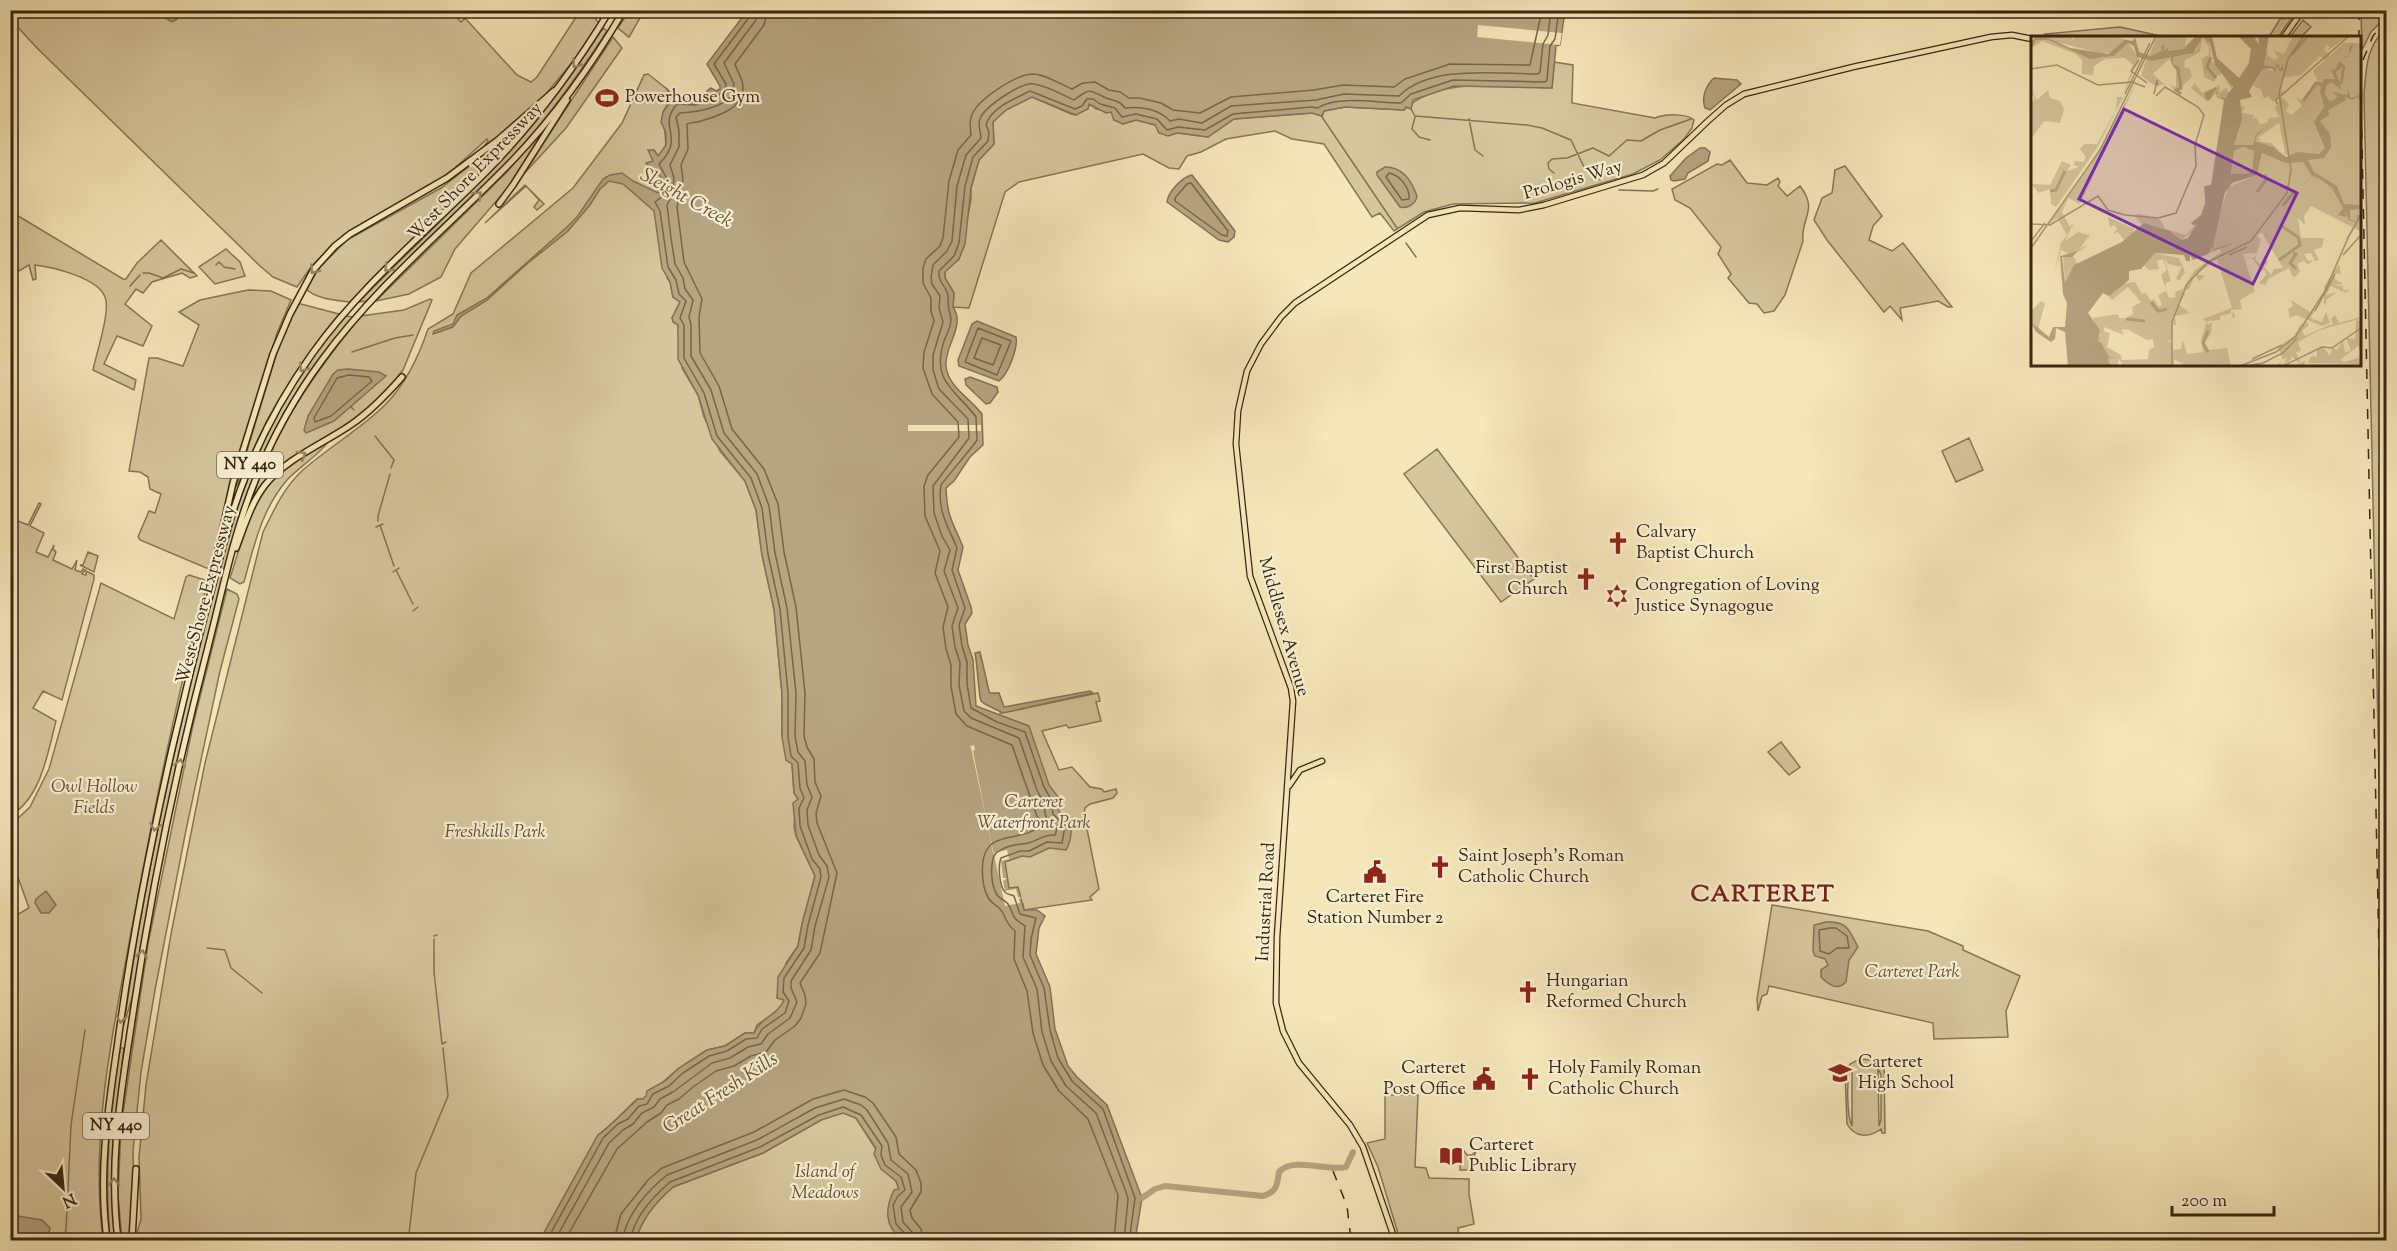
<svg xmlns="http://www.w3.org/2000/svg" width="2397" height="1251" font-family="'Sorts Mill Goudy',serif">
  <style>
    .green { fill: #d5c69c; stroke: #867656; stroke-width: 1.5; fill-rule: evenodd }
    .water { fill: #b5a580; stroke: #837254; stroke-width: 1.5 }
    .pier { fill: #f5e7b9 }
    .lines { fill: none; stroke-linecap: round; stroke-linejoin: round }
    .shore { stroke: #766648; stroke-width: 1.5 }
    .stream { stroke: #837254; stroke-width: 1.5 }
    .river { stroke: #b5a580; stroke-width: 6 }
    .major-casing { stroke: #382611; stroke-width: 7 }
    .highway-casing { stroke: #382611; stroke-width: 8 }
    .major { stroke: #f5e7b9; stroke-width: 4.5 }
    .highway { stroke: #f5e7b9; stroke-width: 5 }
    .rail { stroke: #382611; stroke-width: 1.5; stroke-dasharray: 10 10; stroke-linecap: butt }
    .oneway { stroke: #968665 }
    .labels { text-anchor: middle; dominant-baseline: central; stroke-width: 4.5; stroke-linejoin: round; paint-order: stroke }
    .shield { fill: #f8efd2; stroke: #72624b; stroke-width: 1.5 }
    .shield-label { font-size: 16px; font-weight: bold; fill: #382611 }
    .poi-label { font-size: 18px; fill: #382611; stroke: #f8efd2; text-anchor: start }
    .street-label { font-size: 18px; fill: #382611; stroke: #f8efd2 }
    .park-label { font-size: 18px; font-style: italic; fill: #5f4e34; stroke: #f8efd2 }
    .water-label { font-size: 20px; font-style: italic; fill: #645238; stroke: #f8efd2 }
    .district-label { font-size: 24px; font-weight: bold; letter-spacing: 1.5px; fill: #7a1f14; stroke: #f8efd2 }
    .inset-river { fill: none; stroke: #b5a580; stroke-width: 3 }
    .inset-road { fill: none; stroke: #a99a76; stroke-width: 1.5 }
    .view { fill: #7b2cbf; fill-opacity: 0.15; stroke: #7b2cbf; stroke-width: 3 }
    .inset-edge { fill: none; stroke: #382611; stroke-width: 3 }
  </style>
  <rect width="100%" height="100%" fill="#f5e7b9"/>
  <filter id="stains"><feTurbulence type="fractalNoise" baseFrequency=".00333" numOctaves="4"/><feColorMatrix values="0 0 0 0 .2 0 0 0 0 .09 0 0 0 0 .02 0 0 0 .5 -.17"/></filter>
  <radialGradient id="worn" r=".72"><stop offset=".6" stop-color="#630" stop-opacity="0"/><stop offset="1" stop-color="#630" stop-opacity=".3"/></radialGradient>
  <path class="green" d="M10,11H451L461,22L465,18L517,75L531,82L537,77L580,11L590,13L599,23L575,59L540,101L479,153L488,141L487,139L446,176L343,235L311,267L297,287L273,277L260,266L38,49L11,20Z
    M629,11H644L629,37L618,28Z
    M2386,13V17L2371,32L2362,50L2361,14Z
    M2288,18L2291,19L2278,37H2269L2280,19Z
    M2303,20L2311,27L2301,37H2290Z
    M2120,27L2165,37L2051,38L2045,34Z
    M603,28L607,31C584,66 561,100 534,132C483,192 423,246 367,301L359,302C416,244 476,189 530,128C557,96 581,62 603,28Z
    M2386,28V1090L2364,95C2366,69 2366,47 2386,28Z
    M613,37L622,48L566,128L521,177Z
    M1554,62L1573,65L1572,103L1655,118C1665,114 1686,113 1694,120L1692,128L1684,139L1660,160L1633,174L1535,203L1453,204L1424,212L1394,231L1380,213L1372,217L1324,144L1292,139L1275,131L1226,139L1201,152L1187,156L1179,169L1169,168L1143,154L1019,182L1005,192L969,308L953,307L954,293L945,278V271L959,259L971,200V188L979,160L994,144L993,122L1006,110L1032,97L1071,114L1076,115L1091,105L1096,109L1112,112L1114,120L1123,124L1136,120L1156,125L1159,133H1178L1208,137L1234,119L1312,113L1322,116L1324,111L1345,107L1404,110C1439,75 1506,87 1552,88Z
    M648,74L667,89L671,98L663,112L666,145L661,155L658,156L654,150C651,162 654,169 661,177L657,203L667,278L670,282L673,297L680,302L672,318L678,325L682,368L698,395L704,417L720,451L745,481L756,510L762,555L774,609L782,694V737L792,764L794,793L798,799L796,802L794,827L796,836L815,876L802,924L798,946L786,963L784,1000L780,1009L757,1025L754,1033H745L725,1046L707,1050L679,1068L643,1099H637C624,1111 613,1124 598,1135L540,1240H135L141,1219L139,1157L146,1085L171,934L205,763L263,532C274,510 284,487 303,470C329,447 361,429 386,404C406,383 419,356 428,329L453,314L471,273L573,188L622,123L644,75Z
    M555,117L511,184L455,249L441,277L409,294L376,301L505,174Z
    M522,125L498,154L350,302C336,300 316,299 306,289L319,268L347,240L441,188Z
    M1730,160L1747,183L1767,185L1778,178L1780,182L1778,186L1787,196L1800,186C1819,210 1800,219 1803,241L1785,295L1774,311L1764,313L1757,304L1749,303L1728,278L1731,274L1718,254L1721,247L1690,208L1675,200L1672,189L1717,164L1722,165Z
    M1845,166L1882,216L1873,226L1869,240L1892,251L1903,243L1952,307H1948L1938,301L1900,308L1902,320L1890,306L1884,312L1827,240L1814,220L1822,198L1832,193L1835,170Z
    M525,185L544,204L537,210L534,207L539,200L526,186L485,223Z
    M10,211L123,279H126L137,263L161,240L197,276L190,278L182,273L152,282L143,293L136,289L125,304L152,326L143,346L117,336L104,364L136,380L134,390L93,370C96,354 111,311 105,297C98,278 53,267 35,265L36,279L33,280L29,265L17,272L11,283Z
    M226,249L240,262L245,276L215,284L199,267Z
    M248,290L271,291L291,300L277,333L226,504L211,570L140,540L138,537L149,511L155,513L161,494L150,489L148,477L140,472L129,471L149,358H157L183,366L199,325L179,312L200,300Z
    M430,299L432,300L403,370L382,397L334,434L279,470L253,499C268,436 320,366 361,316L404,310Z
    M297,303L339,314C313,347 289,380 269,417C261,430 241,481 236,487L277,352Z
    M346,316L353,317C300,379 261,447 237,525L161,845L133,995L123,1027C130,990 134,950 142,911C156,834 173,757 191,680C221,550 253,417 346,316Z
    M1969,438L1983,470L1956,482L1942,451Z
    M327,443C322,452 297,469 287,480C262,509 254,545 244,582L240,584L230,578C239,551 251,504 269,483C284,465 307,455 327,443Z
    M1437,449L1534,579L1501,602L1404,474Z
    M39,503L41,504L30,526L44,533L36,552L48,557L54,545L53,549L56,552L53,560L72,569L77,560L75,570L81,572L83,569L85,570L82,574L86,575V571L94,575V579L62,700L43,691L33,708L56,721C48,752 41,798 11,815V518L28,525Z
    M88,552L98,556L94,572L80,565H83Z
    M189,575L208,581C176,697 153,815 131,933C112,1034 90,1138 103,1240H11L10,919L29,908L11,858V826L15,824V821L30,807L49,769L101,583L174,619L186,577Z
    M227,589L237,594L239,599L220,671L186,830L155,990L141,1072L133,1151L134,1198L131,1240H122L118,1195L121,1127L148,944L193,725Z
    M1098,693L1100,701L1096,702L1101,721L1069,728L1066,725L1042,731L1059,770L1072,767L1090,787L1102,789L1104,792L1116,789L1117,793L1113,798L1090,804L1085,808L1084,814L1099,889L1090,897L1092,900L1024,910L1023,904L1007,908L992,854L1029,726L1000,716V713Z
    M1781,742L1800,767L1789,775L1768,752Z
    M1772,905L1928,931L1963,946V950L2020,976L2006,1011L2008,1037L1934,1039L1933,1023L1769,986L1767,994L1762,996L1758,1011L1757,999Z
    M119,1048H124C116,1114 109,1174 115,1240H110C104,1172 110,1116 119,1048Z
    M1860,1059L1872,1060L1880,1065V1061H1884L1885,1133H1882L1881,1129C1869,1138 1855,1138 1847,1124L1845,1073L1850,1064ZM1851,1068L1852,1069V1126C1847,1116 1846,1078 1851,1068ZM1878,1068L1881,1075V1119L1879,1126Z
    M1385,1095H1418L1415,1167L1426,1168L1429,1178L1469,1179V1194L1474,1224L1458,1228L1459,1240H1400L1378,1167L1367,1143L1385,1139Z
    M843,1112L856,1118L896,1181L899,1189L903,1239L909,1240H636C641,1220 657,1201 673,1187L763,1153L821,1120Z
    M1461,1147L1467,1155H1472L1476,1151L1470,1170H1460Z"/>
  <path class="water" d="M161,11V10L181,11L177,19L172,22L165,18Z
    M747,11H1565L1560,45L1556,46L1552,88L1454,86L1413,100L1411,109L1406,107L1404,110L1345,107L1324,111L1322,116L1312,113L1234,119L1208,137L1178,133L1168,136L1159,133L1155,125L1136,120L1123,124L1114,120L1111,112L1106,113L1091,105L1089,104L1088,109L1076,115L1032,97L1006,110L993,122L994,144L979,160L971,188L965,244L959,259L945,272V278L954,293L953,307C966,326 944,346 946,366C948,387 970,398 982,414L983,445L970,457L954,481L946,488C947,518 953,522 963,547L958,570L971,607L972,613L965,624L968,645L973,660L976,706L1029,726L1049,785L1058,797L1059,812C1061,814 1065,815 1067,817C1074,824 1071,842 1066,850L1049,848L1030,857L1022,856L1005,862L1009,888L1018,887L1024,910H1037L1045,916L1039,928L1036,954L1050,987L1055,1029L1068,1066L1077,1077L1107,1105L1142,1198L1136,1235L1138,1240L903,1239C884,1228 885,1208 894,1190L899,1189L896,1181L881,1169L874,1154L876,1148L856,1118L843,1113L821,1120L763,1153L673,1187C657,1201 641,1220 636,1240H540L598,1135C613,1124 624,1111 638,1099H643L646,1096L647,1091L665,1081L679,1068L707,1050L725,1046L745,1033H754C760,1018 778,1015 784,1000L777,998L778,977L798,946L802,924L815,876L796,835L793,803L798,799L794,793L792,764L786,760L782,737V694L774,609L762,555L756,510L745,481L712,439L698,395L678,359V325L673,322L672,318L680,302L673,297L670,282L662,268L654,211L623,184L609,181L600,189L590,205L568,231L528,263L486,301L461,316L453,327L433,334L434,331L453,324L457,315L487,298L567,227L577,217L603,179L610,175L622,173L633,181L658,193L661,177L646,163L653,161L648,150H654L658,156L666,145V133L661,122L663,112L671,101L667,89L676,98L695,100L696,96L706,95L707,91L711,88L716,91L720,89V86L707,64Z
    M1714,78L1737,80L1741,84L1710,110L1705,108C1701,98 1706,85 1714,78Z
    M1700,148H1705L1710,152L1708,161L1688,173L1685,179L1674,181L1671,180L1670,176L1686,158Z
    M1385,167C1403,167 1411,180 1417,196C1416,204 1407,209 1400,207L1377,175V172Z
    M1192,175L1235,231L1234,237L1228,242L1219,240L1167,202C1168,192 1182,177 1192,175Z
    M977,321L1016,337C1018,349 1008,374 999,381L959,366L958,360L972,324Z
    M348,369L379,372L386,376L334,421L306,433L304,430L308,416L333,374L338,370Z
    M970,377L997,387L998,392L990,403L986,404L966,385L965,379Z
    M980,652L989,691L990,693H999L1004,707L1090,691L1093,693L1003,713C996,709 986,706 981,701C979,698 977,661 975,653Z
    M46,891L56,905L49,913H41L35,903L36,899Z
    M1826,922C1849,921 1849,931 1858,947L1849,960L1846,982C1837,991 1829,985 1821,977V970L1828,965L1825,959L1815,956L1813,951L1814,925Z
    M11,1215L42,1220L50,1228L47,1240L11,1239Z"/>
  <path class="pier" d="M1478,25L1562,33L1560,45L1477,37Z
    M908,425H981V431H908Z
    M974,745L975,750L973,751L993,853L1007,850L1009,859L1001,861L1003,878H1007L1003,881L1005,891L1016,889L1018,897L1022,898L1019,899L1020,903L1005,906L971,748L970,746Z"/>
  <g class="lines">
    <path class="shore" d="M1389,173C1400,175 1410,188 1409,199L1402,200L1386,177Z
      M1191,183L1228,231L1227,236L1222,235L1175,201V198L1187,184Z
      M978,328L1011,341L997,375L965,362Z
      M982,338L1001,345L993,365L974,358Z
      M349,375L369,377L372,381L331,416L315,422L314,418L337,378Z
      M1830,928H1836L1847,936L1849,948H1837L1829,954L1820,951L1819,930Z
      M547,1240L603,1138L618,1124L628,1119L639,1106L647,1104L653,1094L669,1086L683,1073L709,1056L727,1051L746,1039L757,1038L762,1029L785,1013L789,1001L783,992L784,978L804,948L808,925L821,877L820,869L812,859L800,826L799,808L804,798L800,788L798,763L791,756L788,737V693L780,609L768,554L762,508L751,478L717,436L704,393L684,358V325L680,318L686,301L679,294L676,280L668,267L660,211L655,202L664,195L667,179L659,164C687,136 656,128 677,104L696,105L725,92L726,84L714,64L750,16L751,10
      M555,1240L609,1143L623,1130L633,1124L642,1113L654,1107L660,1099L673,1092L712,1063L730,1058L748,1047L761,1044L768,1034L790,1018L797,1002L791,988V981L811,950L815,926L829,877L827,866L819,855L808,825L807,810L812,797L807,785L805,761L798,752L795,736L796,693L787,608L775,553L769,506L757,474L724,433L711,390L691,356V325L689,317L693,300L685,289L683,278L675,264L671,238L667,205L672,196L674,178L670,165L679,147V131L676,117L680,113C697,112 718,109 731,97L734,84L724,63L756,20L759,10
      M565,1240L617,1149L647,1122L661,1113L667,1105L679,1099L693,1087L716,1071L734,1066L751,1056L766,1052L775,1040L795,1026L801,1018L806,1004L805,995L800,983L820,953L837,873L817,823L816,813L821,796L815,782L814,759L807,747L804,736L805,693L796,607L784,552L778,504L764,469L732,429L719,386L700,353L699,317L702,299L684,262L677,207L683,180L681,165L688,149L687,124C692,122 696,123 701,121C718,116 744,108 743,87C743,78 737,72 735,64L764,25L768,10
      M614,1240L621,1214L648,1180L662,1168L754,1132L813,1099L844,1090L865,1097L873,1103L896,1137L899,1154L916,1170L921,1183V1192L910,1210L912,1218L921,1229L923,1240
      M623,1240C625,1216 648,1190 667,1175L757,1140L815,1108L844,1099L861,1105L867,1110L888,1143L891,1160L908,1174L912,1192L901,1207L903,1222L912,1232L914,1240
      M631,1240C633,1218 654,1196 670,1182L760,1147L819,1115L843,1107L861,1115L882,1146L881,1155L885,1165L901,1177L905,1190L898,1196L893,1205L896,1224L906,1235L907,1240
      M1114,1240L1118,1195L1088,1119L1059,1091L1043,1065L1033,1033L1027,991L1014,959L1015,931C1004,922 1006,915 1000,909C997,905 992,904 989,899C981,886 978,853 993,843C1007,834 1030,838 1040,825L1012,745L967,726L956,714L951,686V665L946,649L943,627L948,607L935,573L940,551L925,516L924,486L928,475L959,437L958,422L932,394L923,368L924,352L934,321L931,311V298L923,283V268L926,259L940,246L943,238L949,181L958,150L971,135C970,127 969,120 973,112C981,98 1015,75 1032,74C1045,74 1060,84 1072,89L1083,83L1095,82L1109,90L1120,92L1129,98H1139L1161,103L1173,110L1200,113L1231,97L1314,90L1343,85L1394,87L1405,79L1450,64L1530,65L1542,10
      M1124,1240L1128,1199L1126,1192L1096,1113L1066,1086L1051,1061L1042,1032L1037,989L1023,957L1025,926C1009,916 1016,916 1008,904C1005,900 1000,899 997,895C991,885 989,862 996,853C1006,845 1016,845 1028,843C1038,841 1043,834 1055,835L1057,829L1046,817L1043,802L1037,790L1019,738L971,718L964,711L959,685L960,663L955,647L952,626L958,608L944,571L950,550L942,536L934,513L933,486L969,438L968,419L939,389L933,370V355L943,322L939,308L940,296L932,284L931,277L933,265L947,251L952,241L957,186L966,155L981,138C981,131 977,126 980,119C984,107 1021,82 1034,84C1048,86 1062,95 1074,100C1088,90 1087,88 1104,97C1113,102 1117,98 1125,108C1141,106 1159,109 1170,121L1179,119L1202,123L1231,106L1316,100L1344,94L1399,96C1431,64 1496,74 1538,74L1540,72L1543,44L1548,35L1551,10
      M1132,1240L1130,1235L1135,1198L1103,1109L1072,1081L1058,1058L1050,1030L1044,988L1030,955L1031,939L1036,918L1020,914L1014,896C1012,895 1006,894 1005,892C999,886 998,865 1001,858L1020,851H1029L1047,842L1062,843L1065,826L1053,814L1051,799L1044,787L1025,732L997,722L971,708L967,684V662L962,646L959,625L965,608L952,570L957,548C948,526 937,511 941,485C945,479 976,443 977,440C977,438 976,420 976,417C955,389 931,382 944,341C947,333 953,324 950,314C948,307 948,304 948,296C947,286 938,284 939,271L954,256L959,243L965,186L973,157L988,141L989,132L986,125C991,107 1015,99 1030,91L1075,109L1082,106L1087,99H1093L1100,104L1115,108L1122,117L1136,114L1157,119L1167,130L1178,127L1205,130L1233,114L1311,107L1318,108C1337,95 1378,103 1401,103L1411,94L1453,80L1545,82L1547,80L1550,46L1555,39L1559,10"/>
    <path class="stream" d="M1411,109L1415,116L1527,125L1542,128L1571,140L1584,167L1600,180
      M1322,117L1397,228
      M1415,117L1412,129L1419,137L1430,140
      M1469,119L1475,150L1483,156
      M1554,173L1549,169L1548,163L1552,159L1567,158L1593,148L1609,156L1627,140L1641,141L1660,130L1691,119
      M1619,190L1653,191L1658,189
      M1406,243L1416,257
      M216,265L219,262L224,267L235,269
      M143,273H149L163,278L181,269L194,273
      M130,286L140,275
      M352,352L395,338L413,335
      M351,407L354,410
      M375,436L394,460L391,468
      M378,521V516L390,474
      M380,525L394,566
      M376,527L383,524
      M396,570L413,604
      M393,572L399,568
      M413,611L418,607
      M10,809L14,813
      M434,936L437,935
      M434,939V972L442,1044L446,1042
      M207,948L225,950L231,968L262,993
      M57,1240L66,1231L71,1125L85,1030
      M411,1240L409,1234L416,1173L448,1096L443,1048"/>
    <path class="river" d="M1142,1198L1155,1189L1165,1186L1263,1196C1277,1192 1277,1185 1279,1172C1293,1156 1330,1172 1346,1167L1353,1152"/>
    <g class="major-casing">
      <path id="major" d="M2283,38L2303,10
        M1289,786L1300,770L1322,761
        M1395,1240L1363,1147L1350,1125L1299,1063L1283,1031L1276,1003L1277,937L1293,701L1291,688L1250,576L1236,444L1238,411L1247,371L1261,344L1281,317L1295,303L1428,215L1460,208L1519,210L1544,205L1643,175L1664,163L1709,120L1726,105L1744,94L1853,67L1991,37L2012,35L2032,39"/>
    </g>
    <g class="highway-casing">
      <path id="highway" d="M499,204L513,185L567,100
        M236,548C244,527 251,503 265,485C287,458 323,444 352,424C371,411 387,394 402,377
        M215,563L233,483L273,354L290,314L314,269L335,246L350,234L447,178L498,140L554,91
        M107,1240C98,1172 108,1109 118,1041C131,943 150,846 172,749C185,695 197,641 212,588C222,550 231,512 246,475C263,432 285,392 312,354C360,287 425,233 484,174C533,125 574,69 610,10
        M118,1240C108,1158 122,1088 134,1007C152,886 177,766 208,647C217,612 225,575 235,540C253,476 282,414 322,360C376,286 449,226 513,160C555,116 593,63 624,10
        M132,1240L136,1169"/>
    </g>
    <use href="#major" class="major"/>
    <use href="#highway" class="highway"/>
    <path class="rail" d="M2359,10V38
      M2334,14L2374,10
      M2360,49L2385,1240
      M2363,60L2373,36L2386,21
      M1333,1171L1347,1206L1351,1240"/>
  </g>
  <defs><path id="oneway-chevron" d="M-2-3.5L2.5 0L-2 3.5" fill="none" stroke-width="1.6" stroke-linecap="round" stroke-linejoin="round" transform="scale(1.5)"/></defs>
  <g class="oneway">
    <use href="#oneway-chevron" transform="translate(576 64) rotate(125)"/>
    <use href="#oneway-chevron" transform="translate(478 195) rotate(-45)"/>
    <use href="#oneway-chevron" transform="translate(388 268) rotate(136)"/>
    <use href="#oneway-chevron" transform="translate(314 270) rotate(127)"/>
    <use href="#oneway-chevron" transform="translate(303 368) rotate(124)"/>
    <use href="#oneway-chevron" transform="translate(302 455) rotate(-32)"/>
    <use href="#oneway-chevron" transform="translate(180 763) rotate(-77)"/>
    <use href="#oneway-chevron" transform="translate(155 827) rotate(102)"/>
    <use href="#oneway-chevron" transform="translate(142 954) rotate(-80)"/>
    <use href="#oneway-chevron" transform="translate(121 1019) rotate(98)"/>
    <use href="#oneway-chevron" transform="translate(114 1182) rotate(-91)"/>
  </g>
  <defs>
    <g id="stadium-bare" transform="scale(1.8)"><path d="M0-5a6.5 5 0 1 0 0 10a6.5 5 0 1 0 0-10ZM-3.5-1.8h7v3.6h-7Z" fill="#8f2418" stroke="#f8efd2" stroke-width="2.5" paint-order="stroke"/></g>
    <g id="church-bare" transform="scale(1.8)"><path d="M-1.2-6h2.4v3.5h3.3v2.4h-3.3V6h-2.4V-.1h-3.3v-2.4h3.3Z" fill="#8f2418" stroke="#f8efd2" stroke-width="2.5" paint-order="stroke"/></g>
    <g id="synagogue-bare" transform="scale(1.8)"><path d="M0-6.5L5.6 3.2H-5.6ZM0 6.5L5.6-3.2H-5.6Z" fill="#8f2418" stroke="#f8efd2" stroke-width="2.5" paint-order="stroke"/></g>
    <g id="civic-bare" transform="scale(1.8)"><path d="M-.6-6.5H3V-4.5H.6V-3L4-1V1h2V6H-6V1h2V-1L-.6-3ZM-1.2 2.5V6h2.4V2.5Z" fill="#8f2418" stroke="#f8efd2" stroke-width="2.5" paint-order="stroke"/></g>
    <g id="school-bare" transform="scale(1.8)"><path d="M0-5L7-2L0 1L-7-2ZM-4 1L0 2.5L4 1V4Q0 6-4 4Z" fill="#8f2418" stroke="#f8efd2" stroke-width="2.5" paint-order="stroke"/></g>
    <g id="library-bare" transform="scale(1.8)"><path d="M-6-4Q-3-5.5-.7-3.5V5Q-3 3-6 4ZM6-4Q3-5.5 .7-3.5V5Q3 3 6 4Z" fill="#8f2418" stroke="#f8efd2" stroke-width="2.5" paint-order="stroke"/></g>
  </defs>
  <g fill-rule="evenodd">
    <use href="#stadium-bare" x="607" y="98"/>
    <use href="#church-bare" x="1618" y="543"/>
    <use href="#church-bare" x="1586" y="579"/>
    <use href="#synagogue-bare" x="1617" y="596"/>
    <use href="#church-bare" x="1440" y="867"/>
    <use href="#civic-bare" x="1375" y="872"/>
    <use href="#church-bare" x="1528" y="992"/>
    <use href="#school-bare" x="1840" y="1073"/>
    <use href="#civic-bare" x="1484" y="1079"/>
    <use href="#church-bare" x="1530" y="1079"/>
    <use href="#library-bare" x="1451" y="1156"/>
  </g>
  <g class="labels">
    <g class="shield">
      <rect x="217" y="452" width="66" height="26" rx="4.5"/>
      <rect x="83" y="1113" width="66" height="26" rx="4.5"/>
    </g>
    <g class="shield-label">
      <text x="250" y="465">NY 440</text>
      <text x="116" y="1126">NY 440</text>
    </g>
    <g class="poi-label">
      <text x="625" y="98">Powerhouse Gym</text>
      <text x="1636" y="533">Calvary<tspan x="1636" dy="21">Baptist Church</tspan></text>
      <text x="1568" y="569" text-anchor="end">First Baptist<tspan x="1568" dy="21">Church</tspan></text>
      <text x="1635" y="586">Congregation of Loving<tspan x="1635" dy="21">Justice Synagogue</tspan></text>
      <text x="1458" y="857">Saint Joseph's Roman<tspan x="1458" dy="21">Catholic Church</tspan></text>
      <text x="1375" y="898" text-anchor="middle">Carteret Fire<tspan x="1375" dy="21">Station Number 2</tspan></text>
      <text x="1546" y="982">Hungarian<tspan x="1546" dy="21">Reformed Church</tspan></text>
      <text x="1858" y="1063">Carteret<tspan x="1858" dy="21">High School</tspan></text>
      <text x="1466" y="1069" text-anchor="end">Carteret<tspan x="1466" dy="21">Post Office</tspan></text>
      <text x="1548" y="1069">Holy Family Roman<tspan x="1548" dy="21">Catholic Church</tspan></text>
      <text x="1469" y="1146">Carteret<tspan x="1469" dy="21">Public Library</tspan></text>
    </g>
    <g class="street-label">
      <text transform="translate(476 172) rotate(-46)">West Shore Expressway</text>
      <text transform="translate(1573 181) rotate(-16)">Prologis Way</text>
      <text transform="translate(207 595) rotate(-75)">West Shore Expressway</text>
      <text transform="translate(1283 627) rotate(74)">Middlesex Avenue</text>
      <text transform="translate(1267 902) rotate(-87)">Industrial Road</text>
    </g>
    <g class="park-label">
      <text x="94" y="788">Owl Hollow<tspan x="94" dy="21">Fields</tspan></text>
      <text x="1034" y="803">Carteret<tspan x="1034" dy="21">Waterfront Park</tspan></text>
      <text x="495" y="833">Freshkills Park</text>
      <text x="1912" y="973">Carteret Park</text>
      <text x="825" y="1173">Island of<tspan x="825" dy="21">Meadows</tspan></text>
    </g>
    <g class="water-label">
      <text transform="translate(686 199) rotate(29)">Sleight Creek</text>
      <text transform="translate(721 1094) rotate(-33)">Great Fresh Kills</text>
    </g>
    <g class="district-label">
      <text x="1763" y="895">CARTERET</text>
    </g>
  </g>
  <g transform="translate(2031 36)">
    <rect width="330" height="330" fill="#f5e7b9"/>
    <path d="M3,0H41L42,5L44,0H82V7L83,0L96,4L81,16L72,18ZM126,0H155L154,10L165,0L153,13L118,20ZM262,0H317L296,15L299,11L295,8L294,14L291,13L299,18L297,22L312,7H330L329,195L280,170L273,180L274,189L267,182L270,202H293L291,211L283,214L288,224L284,225L280,217L273,218L277,225L282,224L277,229L273,225L266,228L269,235L266,240L262,241L258,232L237,243L235,249L228,247L235,239L234,234L230,235L222,223L213,220L222,222L227,217L212,218L224,255L209,264L211,273L200,274V277H203L204,281L202,283L201,277L189,280V284L176,285L177,289L181,286L180,297L174,307L177,314L196,312L200,330H154L143,323V330H92L88,323L87,330H79L74,313L70,308L62,310L60,301L69,299L62,282L87,278L88,282H95L102,278L101,271L110,266L97,251L81,264L77,260L92,248L104,246L111,258L115,257L120,265L123,263L127,270L131,269L127,259L135,255L138,262L145,261L144,256L152,253L164,234L190,216L189,213L177,218L197,151L226,139L231,117L254,127L259,125L258,120L238,109L203,110L210,67L211,71L213,68L211,72L215,70L210,77L223,79L221,84L225,81L229,88L236,87L238,82L248,81L244,72L250,61L258,68L255,75L260,79L271,70L265,61L272,65L287,45L282,35L294,24L289,20L270,39L251,42L250,54L255,57L242,66L237,60L233,63L230,53L222,50L233,32L245,36L233,29L236,11L237,20L244,24L247,21L242,14L253,18ZM248,87L254,116L252,117L240,107L224,105L231,104L227,102ZM231,197L252,232L243,233L240,239L233,231L237,227L234,219L229,228L224,223L230,204L226,199ZM186,223L201,272L172,283L176,286L170,303L172,316L156,318L152,304L150,313L142,314L141,306H136L141,304L142,289L138,288L145,289L144,280L159,277L147,268L154,259L152,254L158,253L164,239L168,245L174,240L166,238ZM73,291L93,299L90,294L96,293L116,304L122,303L123,311L118,314L117,323L91,324L90,319L76,311L79,297L73,295ZM171,1L169,16L154,24L153,31L159,33L161,41L147,54L150,58L137,48L123,49L110,40L115,24L159,18L166,13L167,3L172,1L178,6L180,18L178,22L201,46V53L191,38L186,39L183,46L173,41L171,23L178,19V11ZM138,23L145,34V51L132,47L122,38ZM5,3L17,4L53,20L71,22L83,20L97,7L108,22L92,60L102,29L94,22L74,23L63,30L62,39L51,38V24L45,18L11,5L2,11ZM105,47L49,168L37,162L31,176L39,191L43,186L34,205L47,196L58,199L59,202L57,201L48,214L57,208L51,214L40,219L30,214L23,237L30,207L36,199L26,182L17,189L59,130ZM164,47L171,57L189,49L188,57L195,52L198,57L193,62L184,58L177,66L160,52ZM0,52L6,64L17,54L19,62L29,65L33,73L29,87L13,85L0,103V68L4,63ZM86,61H92L69,106L64,115L25,171L20,168L19,153L8,157L0,148L19,149L31,125L40,129L36,135L48,131L43,129L44,125L52,126L55,121L49,113L53,108H66L85,74ZM215,111L223,115L221,134L215,138H200L203,115ZM110,178L130,184L134,193L155,199L162,191L163,194L150,204L139,195L111,189L103,179ZM77,181L104,193L101,199L93,204L87,196L82,198L86,193L84,189L79,191ZM124,217L148,222L154,236L148,245L145,242L151,231L137,228L133,221L140,245L135,247V253L130,239L136,234L132,223L126,225L128,233L118,234L113,229ZM32,219L42,220L47,229L34,248ZM308,228L310,238H304V243L312,248L301,249L312,250V255L319,253L315,257L300,250L295,259L306,256L295,264V270L291,265L279,282L291,286L295,276L299,287L291,290L265,279L259,282L257,273L262,270L260,264L279,276L291,265L293,266V250ZM10,265L14,267L7,294L0,284V275ZM304,279L308,287L330,281L327,284L330,286V316L327,310L309,324L314,326L330,321V328L277,327L280,320L286,321V314L292,311L299,320L301,312L306,314L312,304L314,317L320,314L315,302L324,303L325,284L289,294L267,306L270,315L265,316L267,322L270,327L275,325L272,330L260,320V324L247,330L250,323L249,329L254,326L256,320L252,324L247,311L263,300L269,289L276,286L278,289L271,295L274,300L298,289H302L300,283Z" fill="#d5c69c" fill-rule="evenodd"/>
    <path d="M165,0H181L186,22L208,42L218,27L220,13L207,0H223L228,9L227,1L238,0L233,29L243,31L244,34L245,28L248,29L249,33L252,29V35L248,34L247,29L244,36L241,32L232,33L218,55L221,61L209,64L211,83L203,109H222L225,98L236,91L226,99L224,105L242,111L255,121L266,116L288,118L294,112L283,86L293,71L289,55L293,43H304L300,33L304,34L312,20H317L318,18L319,17L318,15L319,10L323,7L317,21L312,20L309,25L313,29L305,36L311,54L300,46L295,50L294,58L299,66L307,61L301,56L316,59L317,54L320,62L326,60L325,52L327,60L330,56V67L327,61L321,64L313,61L315,64L297,74L298,79L289,85L299,98L300,111L293,122L277,124L283,136L306,150L313,168L329,169V173L319,174V183L325,185L326,179H329L324,186L318,184L314,175L315,181L307,179L312,172L301,152L289,143L282,140L267,152L281,140L272,126L254,127L231,117L226,139L201,147L194,156L182,210L184,213L189,211L200,208H202L184,214L181,211L177,218L162,224L159,219V225H155L153,219L124,217L110,233L98,235V244L78,260L72,257L57,277L69,294L67,306H70L78,321L84,322H77L79,330H37L34,296L25,292L24,303L20,306L5,296L0,286L18,301L22,291H34L36,267L32,258L29,220L47,215L41,221H31L34,247L43,229L91,206L113,187L139,195L150,204L157,202L166,187L163,190L160,187L170,179L174,167V161L167,159L174,161L173,150L180,149L193,64L186,61L184,53L179,64L174,63V57L185,51L186,60L194,62L202,51L184,29L179,7L172,1L162,17L142,21V28L147,32L141,29L140,21L121,25L106,21L103,10L97,7L83,20L59,23L17,4H5L0,14V7L4,1H15L39,12L77,18L94,4L102,5L104,1L108,16L119,20L131,15L130,10L134,9L132,15L138,11L136,15L153,13ZM213,111L223,115L221,134L215,138H200L203,115Z" fill="#b5a580" fill-rule="evenodd"/>
    <path class="inset-river" d="M180,21L176,31L185,42M143,30L147,32L150,52L145,54L150,58M310,48L313,30M272,65L285,47L291,49M19,155L25,154L34,135M226,156L235,144V138M252,170L264,154M262,217L265,218L259,227L265,233M248,224L269,209L267,201L249,189M120,266L127,275L136,273M95,283L114,285M177,295L172,307L177,316"/>
    <path class="inset-road" d="M261,19L276,1M108,24L100,35L116,47M0,33L26,29L67,49L101,46L114,51M94,58L119,7M123,58L126,44L127,50M246,68L245,64L318,0M330,115V158M0,188L19,189L67,160L77,174L94,179L127,182L145,177L165,130L164,109L173,79L167,71L134,51L125,60M316,203L330,179M0,205L14,187M0,212L69,114L125,0M198,219L216,211M312,219L330,199M284,275L304,238M221,323L251,309M141,330V286L156,248L177,226L220,205L256,157L260,134L248,57L257,23L273,0M209,330L245,316L265,300L294,255L317,202M215,330L232,327L252,317L266,302M252,330L291,311L301,312L330,292"/>
    <path class="view" d="M93,73L266,157L222,248L48,163Z"/>
    <rect width="330" height="330" class="inset-edge"/>
  </g>
  <rect width="2397" height="1251" fill="none" stroke="#f5e7b9" stroke-width="36"/>
  <rect x="12" y="12" width="2373" height="1227" fill="none" stroke="#382611" stroke-width="3"/>
  <rect x="18" y="18" width="2361" height="1215" fill="none" stroke="#382611" stroke-width="1.5"/>
  <g transform="translate(63 1188) rotate(154)" stroke="#f8efd2" stroke-width="4.5" paint-order="stroke">
  <path d="M0-4.5L10 22L0 15L-10 22Z" fill="#382611"/>
  <text y="-9" font-size="16" font-weight="bold" text-anchor="middle" fill="#382611">N</text>
  </g>
  <path d="M2172 1206v9h102v-9" fill="none" stroke="#382611" stroke-width="3"/>
  <text x="2181" y="1206" font-size="18" fill="#382611" stroke="#f8efd2" stroke-width="4.5" paint-order="stroke">200 m</text>
  <rect width="100%" height="100%" filter="url(#stains)"/>
  <rect width="100%" height="100%" fill="url(#worn)"/>
</svg>
